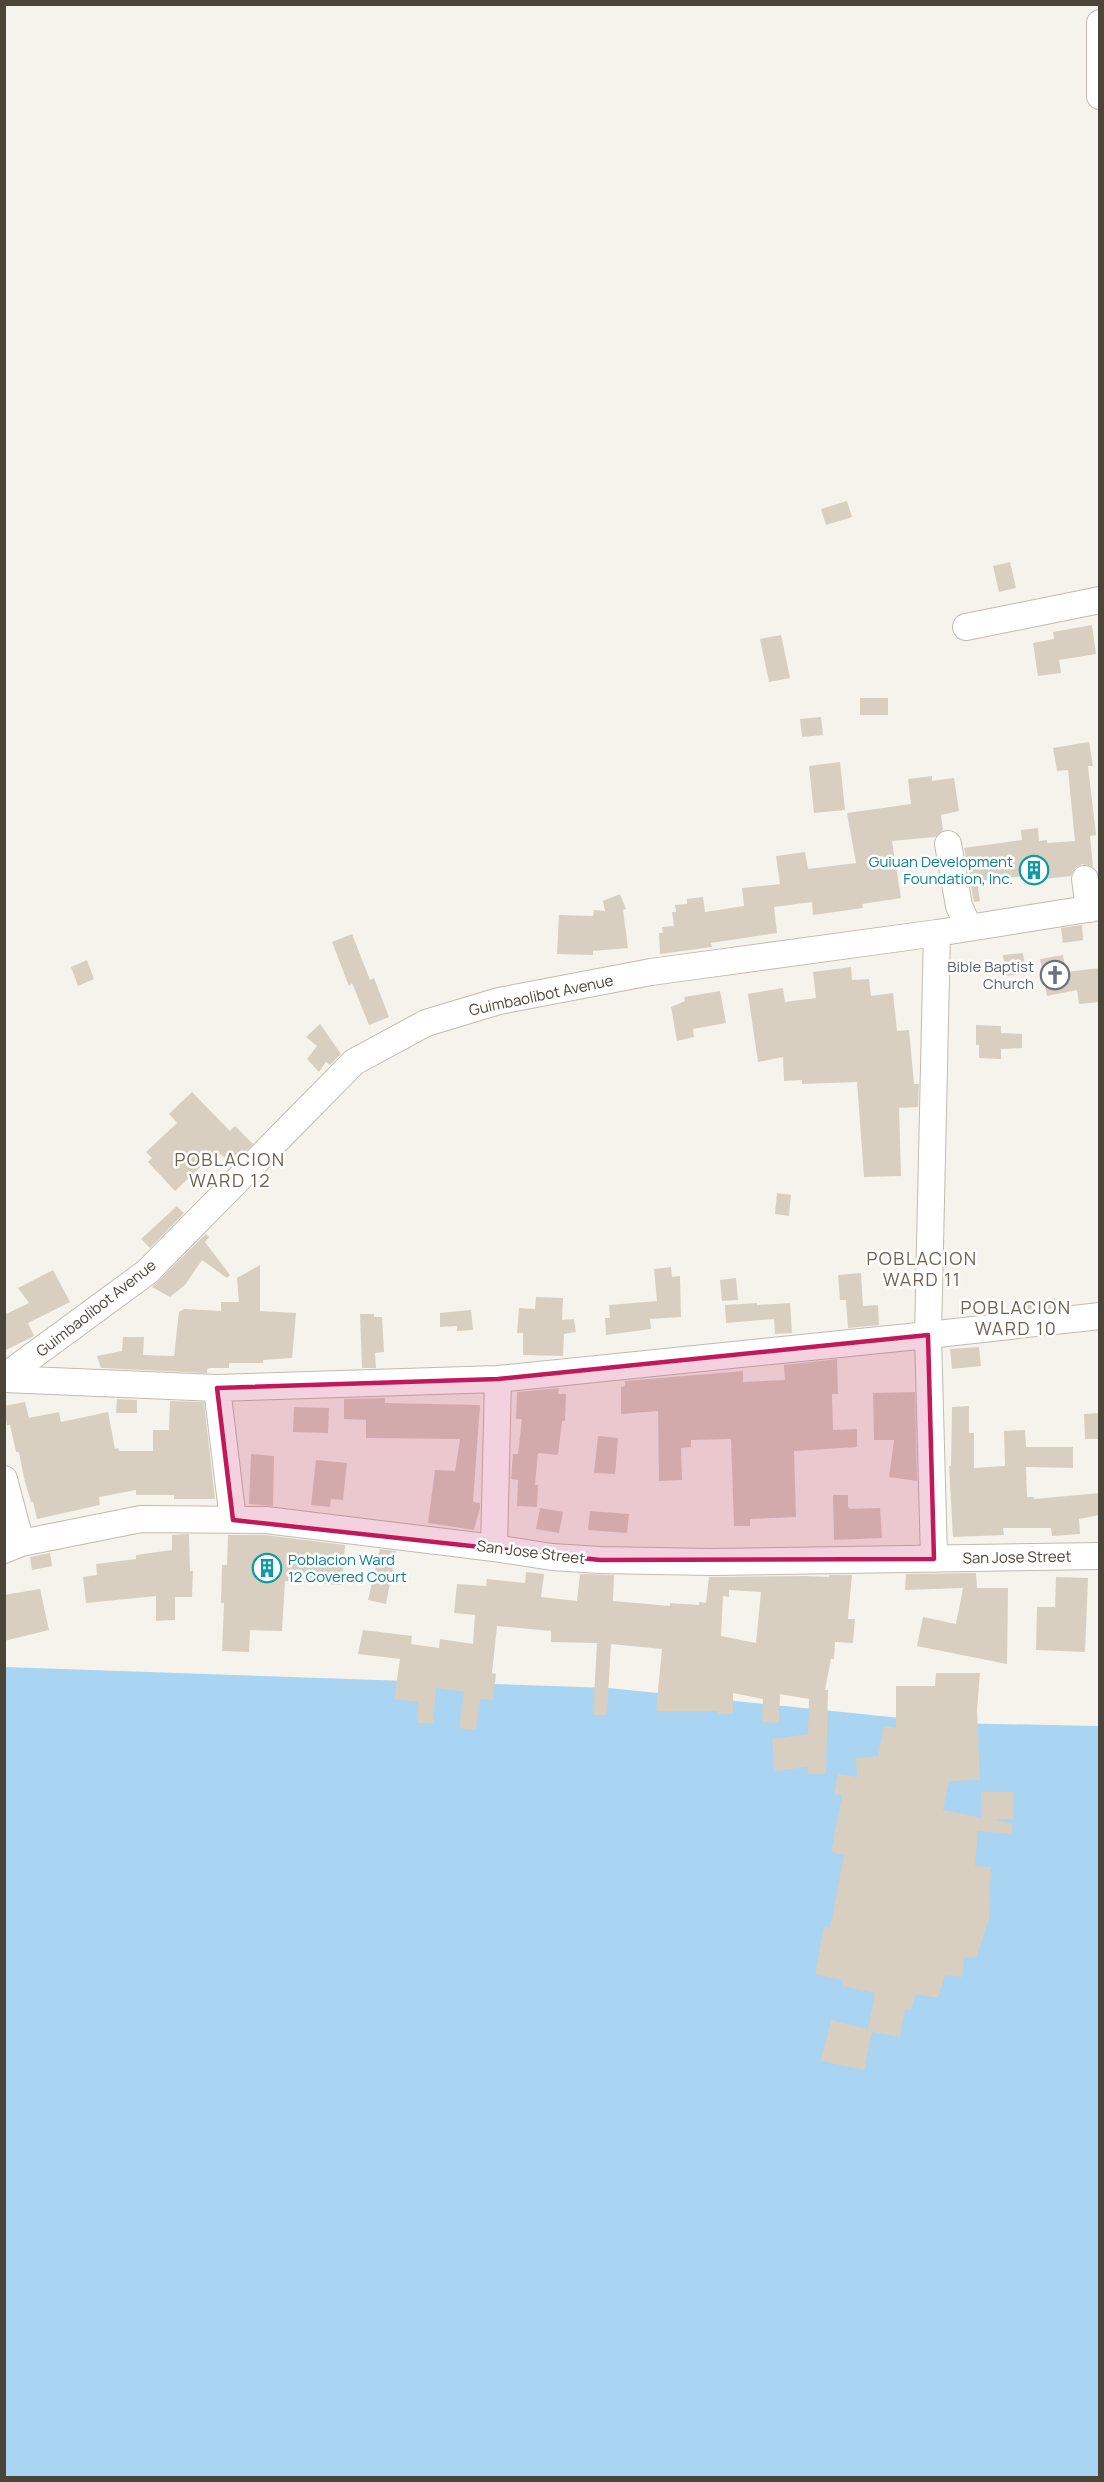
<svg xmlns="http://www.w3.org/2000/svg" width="1104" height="2482" font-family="Manrope,sans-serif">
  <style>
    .water { fill: #a9d4f2 }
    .building { fill: #d8cfc1; fill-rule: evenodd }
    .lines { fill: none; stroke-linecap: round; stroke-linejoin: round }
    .minor-casing { stroke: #c2bbae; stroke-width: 28 }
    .minor { stroke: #fff; stroke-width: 26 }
    .marked { fill: #c2185b; fill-opacity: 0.2; stroke: #c2185b; stroke-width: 4.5; stroke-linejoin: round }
    .labels { text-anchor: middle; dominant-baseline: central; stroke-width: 5; stroke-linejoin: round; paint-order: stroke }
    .culture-label { font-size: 15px; fill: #0d838f; stroke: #fff; text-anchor: end }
    .worship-label { font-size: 15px; fill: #5b616d; stroke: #fff; text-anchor: end }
    .street-label { font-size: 15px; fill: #4b4439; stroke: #fff }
    .quarter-label { font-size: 18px; letter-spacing: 1.5px; fill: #6e6250; stroke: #fff }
  </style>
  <rect width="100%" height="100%" fill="#f6f3ec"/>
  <path class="water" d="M5,1667L609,1688L949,1723L1099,1726V2477L5,2478Z"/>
  <path class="building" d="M847,501L852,517L826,525L821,509Z
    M1010,562L1016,588L999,592L993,566Z
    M1092,625L1096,654L1059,660L1061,673L1038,676L1033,643L1054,639L1053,632Z
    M781,635L790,678L769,682L760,639Z
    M860,698H888V715H860Z
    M821,717L823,735L802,737L800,719Z
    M1089,742L1093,766H1088L1096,835L1090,836L1093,867L1082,864L1075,868L1071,876L1044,879V882L1027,883L1026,876L977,881L980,901L974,902L964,848L1022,840L1021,830L1038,828L1039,841L1047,840V843L1075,841L1068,770L1057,771L1053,748Z
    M840,762L845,810L814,813L809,766Z
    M932,776V781L954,778L959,811L941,815L943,830L935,837L892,841L901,898L862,904L863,908L813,915L812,902L774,907L777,933L711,943L712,947L660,954L659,933H663L662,927L674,926L672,912H676L675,905L687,904V899L703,897L705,912L744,906L742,888L780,884L776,856L805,852L808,869L856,863L847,813L911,804L908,779Z
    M620,894L626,909L623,910L628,948L593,951V955L557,954L559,915L593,916L594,910L605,911L603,901Z
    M1082,925L1083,940L1063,943L1061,928Z
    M352,934L370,980L374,978L389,1017L369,1025L352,983L349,986L332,942Z
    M1023,953L1026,973L1006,976L1003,955Z
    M1063,955L1066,972L1100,968V1002L1079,1004L1077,990L1047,996L1040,959Z
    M87,960L94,979L78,986L71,967Z
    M851,967L852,980L869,979L871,996L893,993L897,1031L909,1030L914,1084H919L918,1107L899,1108L901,1176L864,1177L857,1082L802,1084V1080L784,1081L783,1057L758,1062L748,994L783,988L785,1002L816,998L813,972Z
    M720,991L726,1023L693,1029L694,1037L677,1041L671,1007L685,1001L684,997Z
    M320,1024L341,1054L330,1065L326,1062L319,1072L307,1059L317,1046L306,1037Z
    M976,1025L1001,1026V1033L1022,1034V1048L1001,1049V1059L979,1058V1045H976Z
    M192,1092L230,1131L235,1126L253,1144L232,1165L221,1154L210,1164L207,1161L175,1191L148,1162L152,1158L146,1152L177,1123L169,1114Z
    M777,1193L791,1195L789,1216L775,1214Z
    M177,1206L184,1213L150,1248L141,1239Z
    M206,1234L209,1237L205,1242L230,1275L227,1278L202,1260L185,1285L170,1297L152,1287Z
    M260,1265V1311L296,1313L292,1358L263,1360V1363H229V1368H210L207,1369V1373L101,1368L97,1356L122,1351L123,1337H144L143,1355L174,1356L179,1312L184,1309L221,1311V1302H239L237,1278Z
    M671,1267L672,1277L680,1276L681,1317L650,1319L651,1329L606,1335L605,1318H610L609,1305L657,1301L654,1269Z
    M53,1270L70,1302L28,1323L34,1336L4,1351V1315L29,1303L18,1288Z
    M861,1273L863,1306L878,1305L879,1325L848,1328L846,1300H840L838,1275Z
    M736,1278L738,1300L722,1301L720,1280Z
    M536,1297L563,1298L562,1320L574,1319L576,1332L564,1334L563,1356L523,1355V1333H517L519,1308L535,1309Z
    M1055,1298L1056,1306L1022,1310L1021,1304Z
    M757,1303V1305L790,1303L792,1333L775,1334L774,1319L726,1323L725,1305Z
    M471,1310L473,1330L457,1331V1326L440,1327V1313Z
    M360,1314H374V1317H382L384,1352L375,1353L376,1368H362Z
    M979,1347L981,1366L952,1369L950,1349Z
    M837,1359L838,1394H832L833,1430L857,1429V1447L794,1451L796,1517L750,1519V1526H734L731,1439L691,1440V1447L681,1448L682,1480L659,1481L658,1411L621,1414V1387L625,1386V1381L743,1371V1382L785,1380L784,1365Z
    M559,1388L558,1394H566L565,1421H562L558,1455L538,1453L535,1485H538L537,1507L517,1506L518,1480L511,1479L513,1454H518L522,1419H516L517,1392Z
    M915,1392L917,1481L889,1477L894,1440H874L873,1393Z
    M385,1398V1403L480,1405L473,1502L480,1503V1508L474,1530L428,1523L435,1470L455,1471L460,1439L366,1438V1420L344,1419V1399Z
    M117,1399L137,1400V1413H116Z
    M170,1401L204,1402L215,1499H174V1495H136V1490L99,1497L100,1505L37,1519L33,1502H31L24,1478L19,1452H16L10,1425H7L4,1406L25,1402L29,1418L59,1412L61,1422L108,1412L115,1449L118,1448L119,1451H153V1430H169Z
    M969,1406V1433H974V1468L1005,1466L1004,1431L1025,1430L1026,1447H1073V1468L1026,1467L1027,1497H1034V1499L1100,1493V1515L1079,1519L1080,1534L1052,1536L1051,1528H1003L1004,1535L953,1537L949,1466H951L952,1407Z
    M294,1407L329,1408L328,1433L293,1432Z
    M1100,1413V1439H1085L1084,1414Z
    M598,1436L618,1438L615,1474L594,1473Z
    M251,1454L274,1456L273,1506L249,1504Z
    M316,1460L347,1463L343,1500L331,1499L330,1507L311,1505Z
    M833,1495H848V1507L850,1509L880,1508L882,1538L834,1540Z
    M540,1508L563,1512L559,1533L536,1529Z
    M590,1511L629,1514L627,1533L588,1530Z
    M189,1534L190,1571H193L192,1597H175V1620L156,1621V1596L86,1603L83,1577L97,1575L96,1564L136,1559V1555L172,1550V1535Z
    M228,1535H265L345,1545L342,1585L285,1581L282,1631L250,1630L249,1652L222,1651L224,1603H221L222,1565H227Z
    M380,1549L396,1551L386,1604L368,1600Z
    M50,1553L52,1566L32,1570L30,1557Z
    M526,1572L544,1574L541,1597L577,1601L580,1574L614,1575L613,1601L670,1606V1603L699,1605V1602L706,1603L709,1577L804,1576L829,1577V1575H852L848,1619H855L853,1643L835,1642L834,1659H831L825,1690H828L826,1774H808V1767L775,1771L772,1739L808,1734L809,1699L780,1694L779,1723L762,1722L763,1699L733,1693V1714H718V1711H656L662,1649L611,1644L607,1715H593L597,1643L551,1642V1631L497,1626L492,1673L496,1674L493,1700L480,1699L476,1730L459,1728L464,1692L436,1688L433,1723H417L418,1702L394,1699L400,1659L358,1654L363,1630L412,1636L411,1644L439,1648L440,1639L473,1644L475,1615L454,1613L457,1584L486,1586L487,1579L525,1583ZM729,1590L761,1592L756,1643L721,1636L723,1596L729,1597Z
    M976,1573L977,1588H1008L1007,1664L917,1646L923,1617L956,1624L963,1588L905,1590L906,1574Z
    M1056,1577L1088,1578L1085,1652L1036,1650L1037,1607H1055Z
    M40,1589L49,1630L4,1641V1595Z
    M936,1673H980L977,1710L980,1780L949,1781L943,1810L982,1818L981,1792H1014V1819H997V1821L1013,1824L1012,1834L978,1831L975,1866L991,1867L989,1919L976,1958L964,1957L962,1977L945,1975L938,1998L915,1994L911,2010L905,2009L900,2037L872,2032L864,2070L821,2061L831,2020L868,2029L875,1993L842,1986L843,1980L815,1974L824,1927L830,1928L844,1855L831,1852L842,1795L834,1794L838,1774L857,1777L856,1758L878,1756L884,1726L896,1728V1686H935Z"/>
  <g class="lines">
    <g class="minor-casing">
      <path id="minor" d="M1100,23V96
        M966,627L1100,600
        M948,844L959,906L969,928
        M1085,879L1089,909
        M4,1377L147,1272L354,1062L426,1023L499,1001L651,972L937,933L1100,907
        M4,1379L217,1388L498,1379L928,1335L937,933
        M217,1388L233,1520
        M4,1479L21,1543
        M494,1548L498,1379
        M4,1550L21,1543L141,1519L266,1520L494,1548L552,1557L600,1560L712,1562L1100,1556
        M934,1559L928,1335L1100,1316"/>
    </g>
    <use href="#minor" class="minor"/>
  </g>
  <path class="marked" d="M928,1335L934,1559L600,1560L233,1520L217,1388L498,1379Z"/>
  <defs>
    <g id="building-ring" transform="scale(1.5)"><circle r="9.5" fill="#fff" stroke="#0f9aa8" stroke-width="1.5"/><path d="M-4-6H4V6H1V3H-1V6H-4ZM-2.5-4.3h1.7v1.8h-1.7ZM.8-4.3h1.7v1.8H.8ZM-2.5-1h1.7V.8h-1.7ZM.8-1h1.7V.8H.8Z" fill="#0f9aa8"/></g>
    <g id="church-ring" transform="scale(1.5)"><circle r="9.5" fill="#fff" stroke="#6b7280" stroke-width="1.5"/><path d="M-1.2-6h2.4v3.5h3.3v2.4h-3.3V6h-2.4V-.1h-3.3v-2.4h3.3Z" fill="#6b7280"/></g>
  </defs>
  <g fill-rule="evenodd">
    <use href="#building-ring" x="1034" y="870"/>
    <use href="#church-ring" x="1055" y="975"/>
    <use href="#building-ring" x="267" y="1568"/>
  </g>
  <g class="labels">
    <g class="culture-label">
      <text x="1013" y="861">Guiuan Development<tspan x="1013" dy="17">Foundation, Inc.</tspan></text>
      <text x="288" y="1559" text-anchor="start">Poblacion Ward<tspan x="288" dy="17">12 Covered Court</tspan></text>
    </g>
    <g class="worship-label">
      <text x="1034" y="966">Bible Baptist<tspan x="1034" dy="17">Church</tspan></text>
    </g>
    <g class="street-label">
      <text transform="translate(541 995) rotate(-12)">Guimbaolibot Avenue</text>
      <text transform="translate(96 1308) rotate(-38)">Guimbaolibot Avenue</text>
      <text transform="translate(531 1552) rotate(7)">San Jose Street</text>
      <text transform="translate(1017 1557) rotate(-1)">San Jose Street</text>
    </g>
    <g class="quarter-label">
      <text x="230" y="1159">POBLACION<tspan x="230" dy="21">WARD 12</tspan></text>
      <text x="922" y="1258">POBLACION<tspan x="922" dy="21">WARD 11</tspan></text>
      <text x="1016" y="1307">POBLACION<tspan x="1016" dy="21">WARD 10</tspan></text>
    </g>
  </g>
  <rect width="1104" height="2482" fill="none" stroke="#4b4439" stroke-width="12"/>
</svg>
